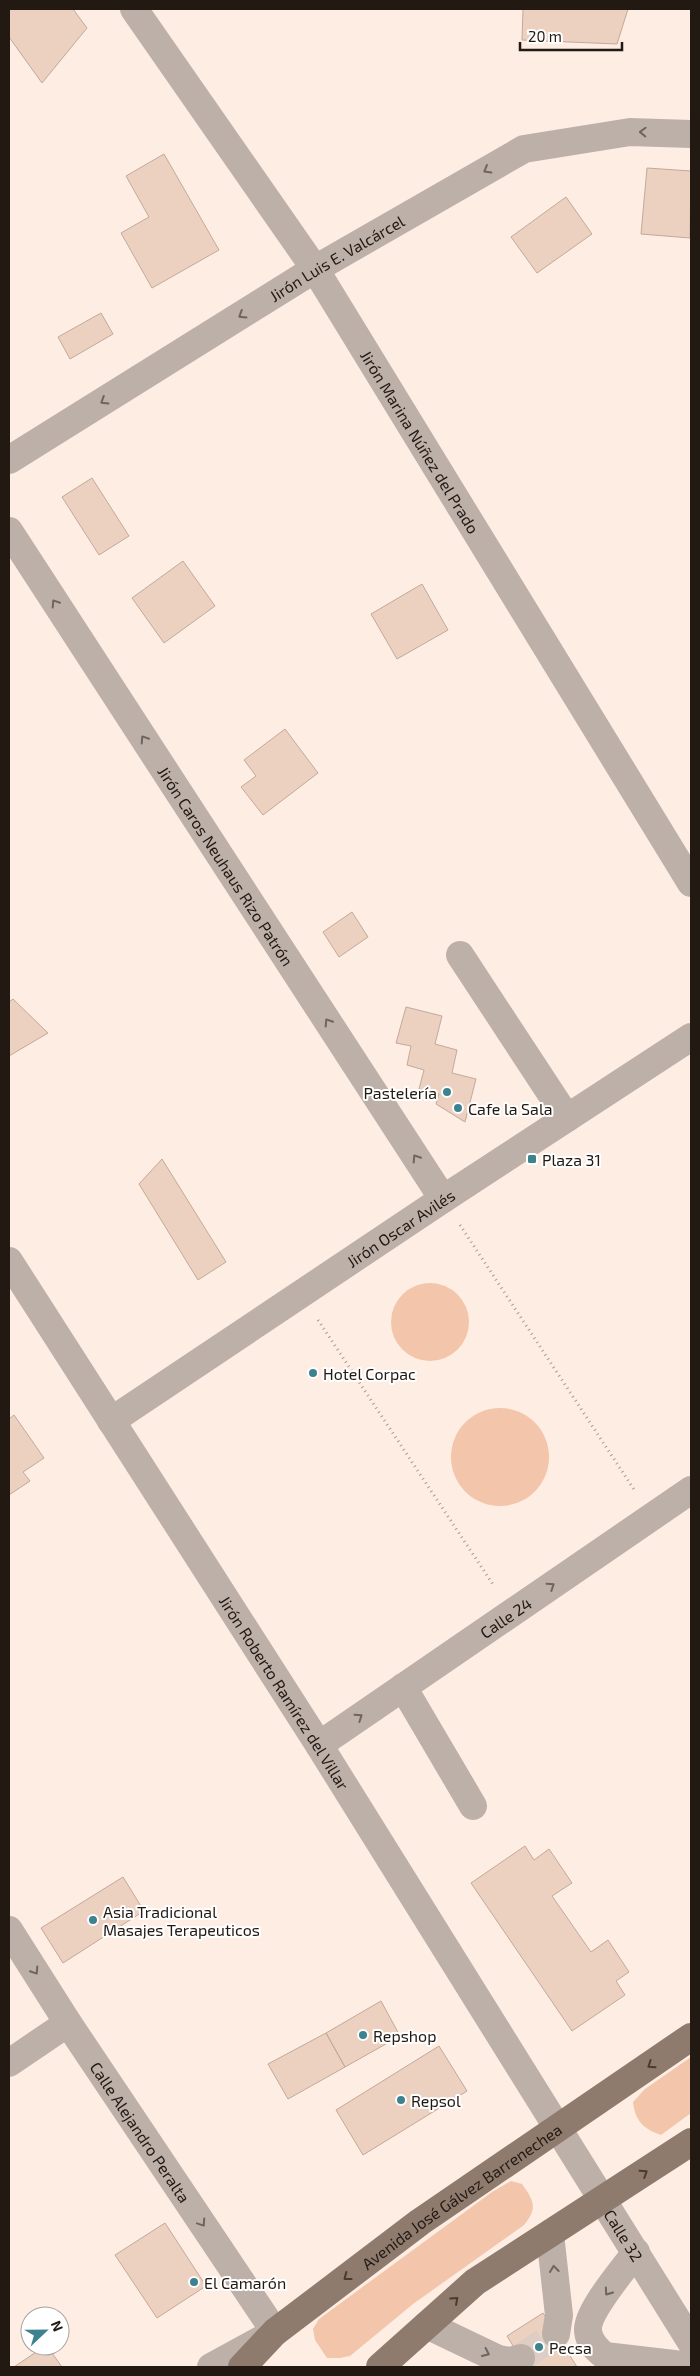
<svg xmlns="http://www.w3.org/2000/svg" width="700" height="2376" font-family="'Exo 2',sans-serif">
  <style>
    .green { fill: #f3c5aa }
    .building { fill: #ecd0c0; stroke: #c3a999 }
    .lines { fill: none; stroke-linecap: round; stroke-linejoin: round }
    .minor-tunnel { stroke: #ddcdc4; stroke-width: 28; stroke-dasharray: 28 14; stroke-linecap: butt }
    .path { stroke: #a99b93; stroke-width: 3; stroke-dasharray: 1 4; stroke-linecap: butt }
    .minor { stroke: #bcb0a9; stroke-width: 28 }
    .major { stroke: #8f7a6e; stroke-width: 28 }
    .oneway { stroke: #6f645e }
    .oneway2 { stroke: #483b33 }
    .poi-dot { fill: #3d828f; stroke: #fff; stroke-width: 2 }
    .labels { text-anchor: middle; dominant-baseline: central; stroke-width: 4; stroke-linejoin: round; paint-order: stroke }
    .street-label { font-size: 16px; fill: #221913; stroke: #fff }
    .poi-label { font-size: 16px; fill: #221913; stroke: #fff; text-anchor: start }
  </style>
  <rect width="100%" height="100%" fill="#feede3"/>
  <path class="green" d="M391 1322a39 39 0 1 1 78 0a39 39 0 1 1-78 0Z
    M451 1457a49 49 0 1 1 98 0a49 49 0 1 1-98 0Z
    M691,2057V2113L661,2135C643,2129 635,2120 633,2102L645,2089Z
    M511,2181L522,2184C534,2201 538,2208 524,2225L413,2304L350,2356L340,2358H327L315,2340L313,2329L319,2319L492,2192Z"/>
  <path class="building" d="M9,9H73L87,28L42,83L9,37Z
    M523,9H628L617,44L522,40Z
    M164,154L219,250L152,288L121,233L149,217L126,176Z
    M647,168L691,171L690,238L641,234Z
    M566,197L592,234L537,273L511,237Z
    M101,313L113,334L70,359L58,337Z
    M92,478L129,536L99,555L62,497Z
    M183,561L215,606L164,643L132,598Z
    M422,584L448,630L397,659L371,614Z
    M285,729L318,773L263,815L241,787L256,776L244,760Z
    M352,912L368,937L339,957L323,932Z
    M13,999L48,1033L9,1056V1002Z
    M406,1007L442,1016L435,1044L457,1050L452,1073L476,1079L465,1122L436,1104L439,1094L419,1089L424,1070L407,1065L411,1046L396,1043Z
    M162,1159L226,1262L198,1280L139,1184Z
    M14,1415L44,1458L23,1472L30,1481L9,1495V1419Z
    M525,1846L534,1860L549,1849L572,1883L552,1896L591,1952L608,1940L629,1972L616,1981L625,1995L572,2031L471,1883Z
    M123,1877L144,1911L63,1963L41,1928Z
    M381,2001L400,2036L345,2067L326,2033Z
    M326,2033L345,2067L288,2099L268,2064Z
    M439,2046L467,2091L363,2155L336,2110Z
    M165,2223L206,2286L157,2318L115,2255Z
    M543,2313L577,2367H526L507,2336Z
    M45,2346H47L62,2367H14Z"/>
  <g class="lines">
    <path class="minor-tunnel" d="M521,2358L556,2334"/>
    <path class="path" d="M460,1225L635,1491
      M318,1320L494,1586"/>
    <g class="minor">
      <path id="s1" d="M134,9L315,269L691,883"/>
      <path id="s2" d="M9,460L315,269L524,149L630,132L691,134"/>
      <path id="s3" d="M9,531L443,1199"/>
      <path d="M460,955L567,1118"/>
      <path id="s4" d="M9,1261L319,1745L691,2342"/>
      <path id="s5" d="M111,1421L443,1199L691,1037"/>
      <path d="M403,1687L473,1806"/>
      <path id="s6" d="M319,1745L691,1490"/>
      <path id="s7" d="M9,1930L68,2023L275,2332L211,2367"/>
      <path d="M9,2063L68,2023"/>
      <path d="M550,2234L559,2315L556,2334"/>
      <path d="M636,2252C624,2269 586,2312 588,2331C589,2342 596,2349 605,2356L691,2366"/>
      <path d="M427,2325L498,2359L510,2361L521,2358"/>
    </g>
    <g class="major">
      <path id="s8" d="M242,2367L275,2332L420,2222L691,2037"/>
      <path d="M380,2367L475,2282L691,2142"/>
    </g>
  </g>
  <defs><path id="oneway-chevron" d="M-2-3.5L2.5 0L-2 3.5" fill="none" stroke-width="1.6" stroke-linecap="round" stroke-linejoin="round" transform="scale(1.25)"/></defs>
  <g class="oneway">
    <use href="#oneway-chevron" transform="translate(643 132) rotate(-178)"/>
    <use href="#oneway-chevron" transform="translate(487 170) rotate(150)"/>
    <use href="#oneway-chevron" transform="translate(242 315) rotate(148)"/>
    <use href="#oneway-chevron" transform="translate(104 401) rotate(148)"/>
    <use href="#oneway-chevron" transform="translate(55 603) rotate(-123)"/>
    <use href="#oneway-chevron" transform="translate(144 739) rotate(-123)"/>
    <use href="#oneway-chevron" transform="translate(328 1022) rotate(-123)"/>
    <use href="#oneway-chevron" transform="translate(416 1158) rotate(-123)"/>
    <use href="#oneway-chevron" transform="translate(551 1586) rotate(-34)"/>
    <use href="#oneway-chevron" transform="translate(359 1717) rotate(-34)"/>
    <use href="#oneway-chevron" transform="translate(35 1971) rotate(57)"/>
    <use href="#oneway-chevron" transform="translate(202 2223) rotate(56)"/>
    <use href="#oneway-chevron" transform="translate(554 2269) rotate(-97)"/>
    <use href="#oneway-chevron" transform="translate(608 2292) rotate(125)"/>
    <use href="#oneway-chevron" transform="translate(486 2353) rotate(25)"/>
  </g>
  <g class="oneway2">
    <use href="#oneway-chevron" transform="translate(651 2065) rotate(146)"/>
    <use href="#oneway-chevron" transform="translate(644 2173) rotate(-33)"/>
    <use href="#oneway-chevron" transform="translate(347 2277) rotate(143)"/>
    <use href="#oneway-chevron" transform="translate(455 2300) rotate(-42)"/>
  </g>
  <g class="poi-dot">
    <circle cx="447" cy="1092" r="5"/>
    <circle cx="458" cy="1108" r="5"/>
    <rect x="527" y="1154" width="10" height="10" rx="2.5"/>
    <circle cx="313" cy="1373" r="5"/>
    <circle cx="93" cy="1920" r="5"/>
    <circle cx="363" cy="2035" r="5"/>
    <circle cx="401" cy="2100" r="5"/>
    <circle cx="194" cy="2282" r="5"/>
    <circle cx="539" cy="2347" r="5"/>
  </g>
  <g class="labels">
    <g class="street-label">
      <text stroke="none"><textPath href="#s2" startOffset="385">Jirón Luis E. Valcárcel</textPath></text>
      <text stroke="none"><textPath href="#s1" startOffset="519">Jirón Marina Núñez del Prado</textPath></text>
      <text stroke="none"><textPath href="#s3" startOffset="399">Jirón Caros Neuhaus Rizo Patrón</textPath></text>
      <text stroke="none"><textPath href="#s5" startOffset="348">Jirón Oscar Avilés</textPath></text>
      <text stroke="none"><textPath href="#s6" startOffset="226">Calle 24</textPath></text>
      <text stroke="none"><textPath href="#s4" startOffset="512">Jirón Roberto Ramírez del Villar</textPath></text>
      <text stroke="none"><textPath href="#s7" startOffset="241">Calle Alejandro Peralta</textPath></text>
      <text stroke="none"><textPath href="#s8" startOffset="279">Avenida José Gálvez Barrenechea</textPath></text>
      <text stroke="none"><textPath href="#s4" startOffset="1152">Calle 32</textPath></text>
    </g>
    <g class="poi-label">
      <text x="437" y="1092" text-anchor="end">Pastelería</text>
      <text x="468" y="1108">Cafe la Sala</text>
      <text x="542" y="1159">Plaza 31</text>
      <text x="323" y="1373">Hotel Corpac</text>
      <text x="103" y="1911">Asia Tradicional<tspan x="103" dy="18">Masajes Terapeuticos</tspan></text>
      <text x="373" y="2035">Repshop</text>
      <text x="411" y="2100">Repsol</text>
      <text x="204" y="2282">El Camarón</text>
      <text x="549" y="2347">Pecsa</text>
    </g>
  </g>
  <rect width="700" height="2376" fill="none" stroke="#221913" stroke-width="20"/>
  <g transform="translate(45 2331) rotate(68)"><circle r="24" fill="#ffffff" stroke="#a7a3a1"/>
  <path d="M0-4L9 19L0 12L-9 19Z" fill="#3d828f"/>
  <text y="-8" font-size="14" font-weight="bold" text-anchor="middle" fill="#221913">N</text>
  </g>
  <path d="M520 42v8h102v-8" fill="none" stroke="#221913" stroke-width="2.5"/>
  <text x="528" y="42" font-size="15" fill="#221913" stroke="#ffffff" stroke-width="4" paint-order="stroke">20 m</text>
</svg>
